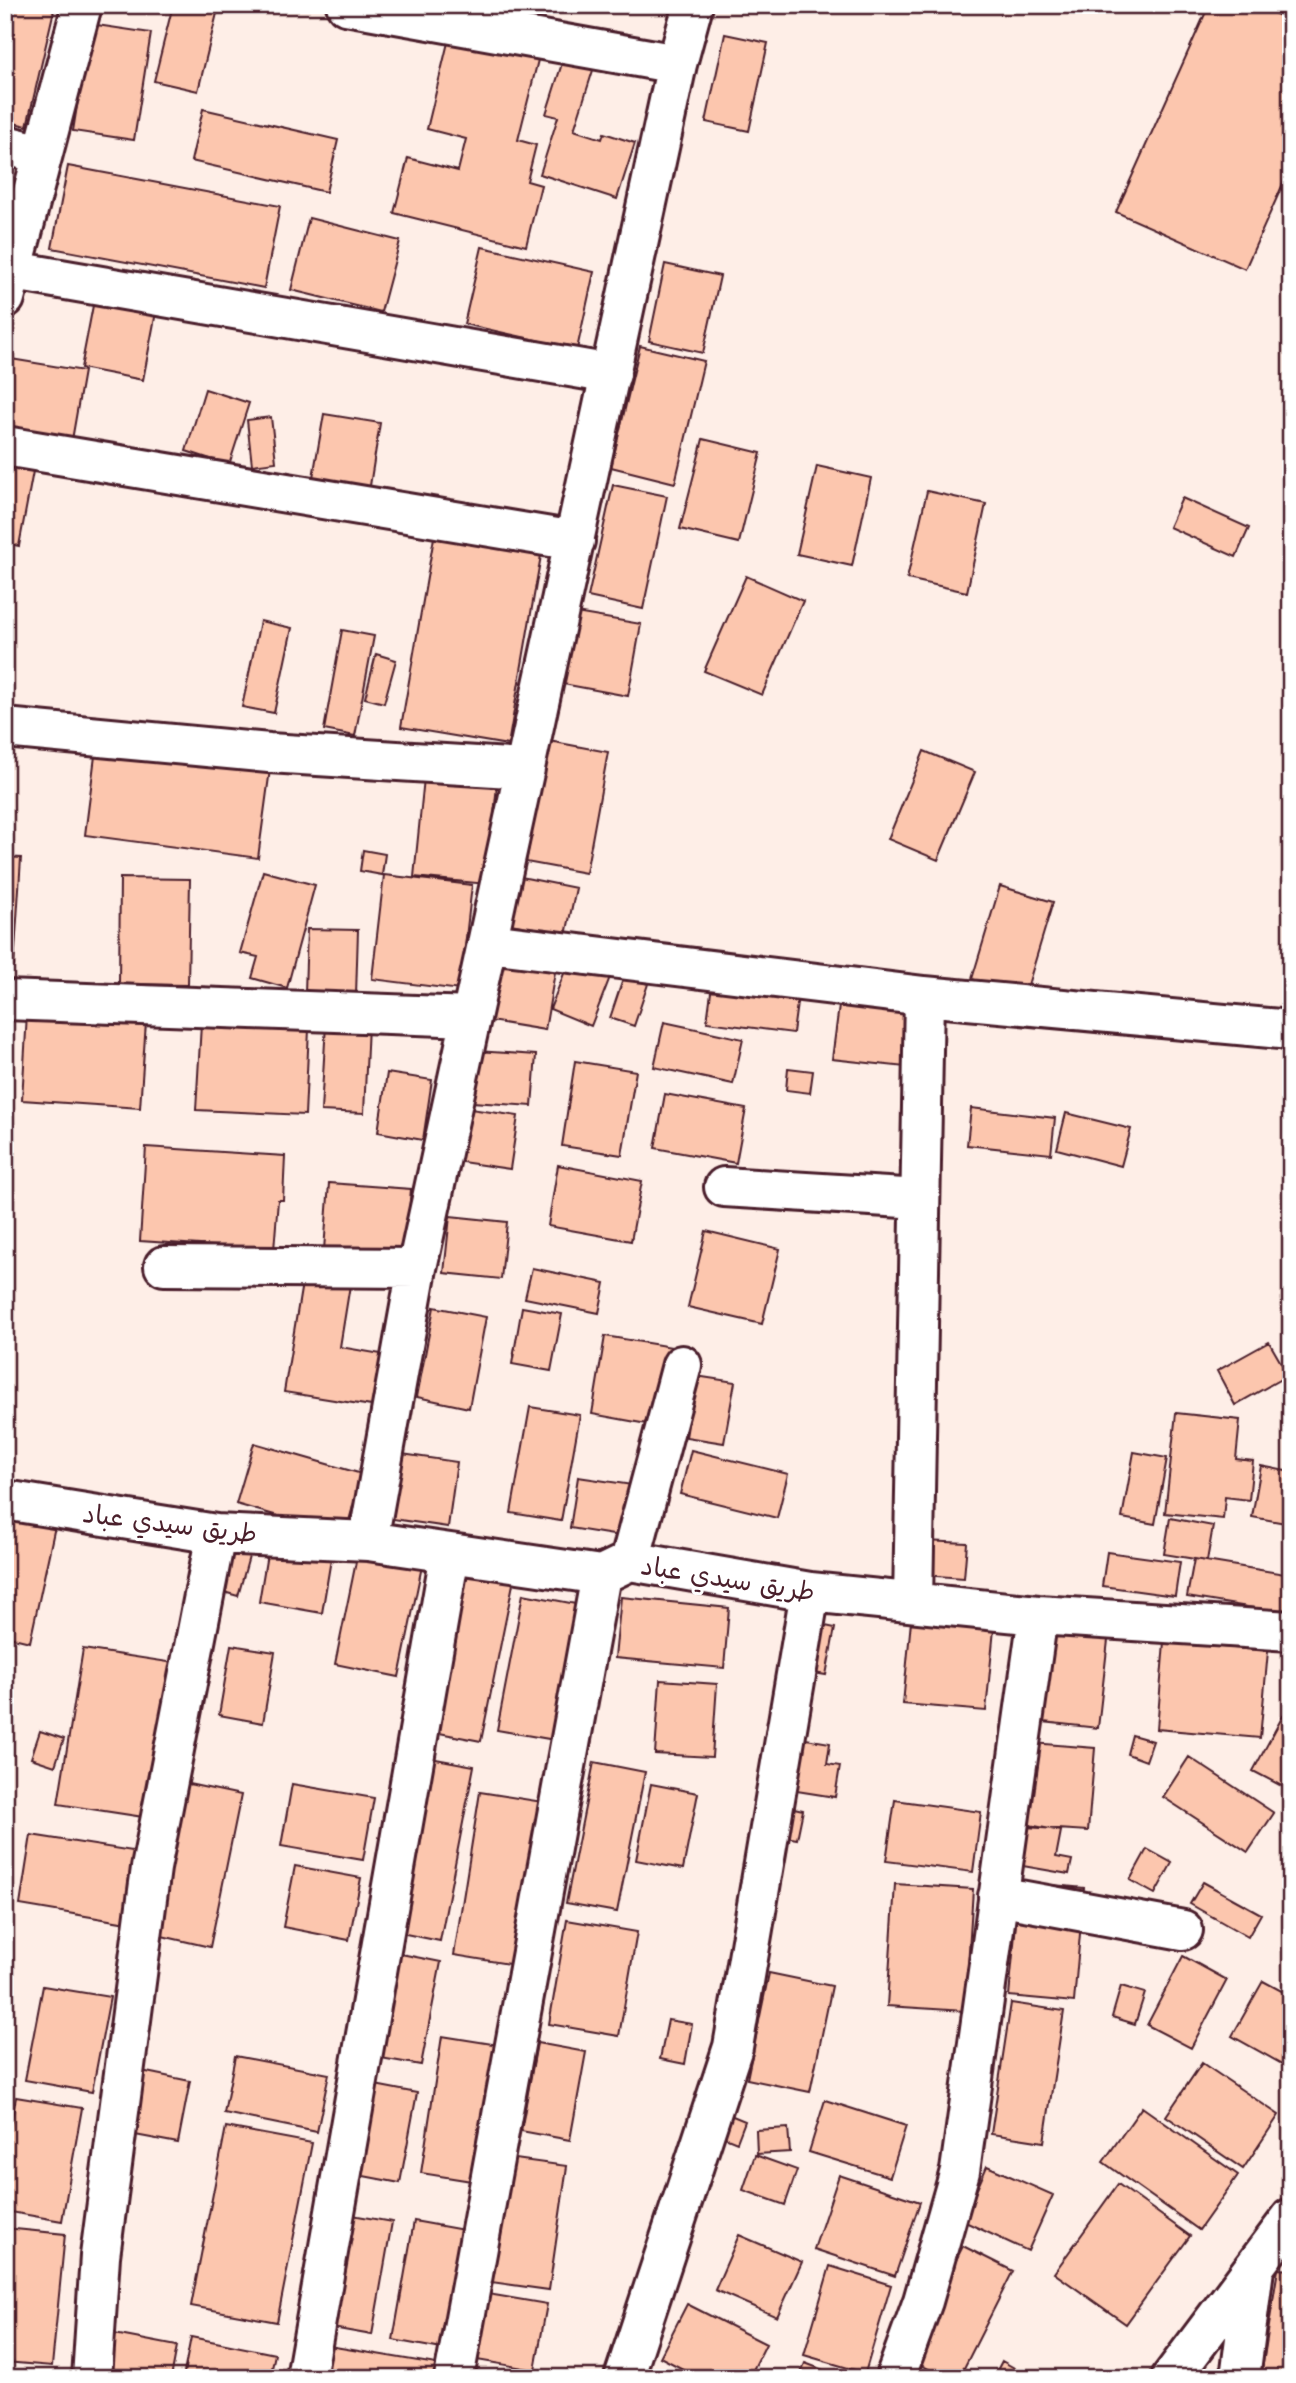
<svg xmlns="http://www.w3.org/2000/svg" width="1296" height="2383" font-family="'Shantell Sans','Playpen Sans Arabic',sans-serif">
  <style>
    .building { fill: #fcc6ae; stroke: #4a1f2b; stroke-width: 2 }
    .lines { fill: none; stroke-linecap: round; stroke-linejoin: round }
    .minor-casing { stroke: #4a1f2b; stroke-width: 44 }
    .minor { stroke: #fff; stroke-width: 38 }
    .labels { text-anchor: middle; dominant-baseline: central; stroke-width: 6; stroke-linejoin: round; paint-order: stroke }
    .street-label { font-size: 26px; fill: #4a1f2b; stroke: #fff }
  </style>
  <rect width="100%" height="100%" fill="#feeee7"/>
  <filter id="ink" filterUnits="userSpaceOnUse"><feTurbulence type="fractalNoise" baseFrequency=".0143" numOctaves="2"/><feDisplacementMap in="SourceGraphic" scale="14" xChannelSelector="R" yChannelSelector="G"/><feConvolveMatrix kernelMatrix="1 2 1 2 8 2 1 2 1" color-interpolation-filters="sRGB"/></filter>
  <g filter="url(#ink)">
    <path class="building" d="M5,5H33L54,10L27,126L5,121Z
      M173,5H219L198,91L154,81Z
      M485,5H522L520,14Z
      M1209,5H1257L1291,21V166L1245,269L1116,212Z
      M90,24L151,33L134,140L73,131Z
      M450,34L539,56L518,140L536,145L527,181L541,185L526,246L394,213L408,158L458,171L466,139L427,129Z
      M725,34L768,43L749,131L706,122Z
      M565,54L595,64L574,130L602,139L604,133L635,143L617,199L540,174L558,117L546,114Z
      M203,109L338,140L326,192L191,161Z
      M68,166L280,206L264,288L52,248Z
      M309,218L400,241L381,312L291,290Z
      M482,247L594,272L577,349L464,324Z
      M665,264L720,276L703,353L649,341Z
      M95,295L157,307L143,380L81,368Z
      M640,346L704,361L675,483L611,467Z
      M5,358L84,371L72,440L5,429Z
      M205,389L249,403L229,465L186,451Z
      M324,414L380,423L369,492L312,483Z
      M271,417L276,462L252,465L247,420Z
      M703,439L761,453L739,543L680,529Z
      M5,461L34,466L19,546L5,543Z
      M817,466L871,478L852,566L797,554Z
      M613,485L667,496L643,609L588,597Z
      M927,491L986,504L967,592L907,579Z
      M1182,498L1249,528L1236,557L1169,527Z
      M436,526L543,544L508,745L401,727Z
      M746,576L803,601L762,695L704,671Z
      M576,613L641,624L628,696L563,684Z
      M260,621L292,628L274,713L242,707Z
      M342,630L374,636L355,736L324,730Z
      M376,654L396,660L384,703L365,698Z
      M97,740L271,762L258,858L85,835Z
      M549,741L608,752L586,873L526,862Z
      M924,751L975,772L938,860L888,839Z
      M425,768L498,775L487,884L414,877Z
      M363,850L385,854L382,875L360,871Z
      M5,857L21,858L14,966L5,965Z
      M263,871L315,885L287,988L252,978L258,957L240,953Z
      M384,875L472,885L460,990L372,979Z
      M516,876L576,888L566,935L506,923Z
      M120,878L190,879L188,985L119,984Z
      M1000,886L1053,902L1025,995L972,979Z
      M307,929L358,930L356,995L305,993Z
      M502,957L556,966L545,1030L490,1021Z
      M569,961L610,977L591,1026L550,1009Z
      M624,976L648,984L634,1026L610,1018Z
      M713,977L799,988L793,1033L707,1022Z
      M839,1006L912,1014L905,1067L832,1059Z
      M27,1014L146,1022L140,1108L22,1100Z
      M664,1022L743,1039L733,1084L654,1067Z
      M201,1024L309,1029L305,1115L196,1110Z
      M326,1024L368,1025L364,1113L321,1111Z
      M476,1051L536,1055L532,1106L472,1102Z
      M575,1061L636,1071L622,1155L562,1146Z
      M788,1068L813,1071L810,1093L786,1090Z
      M387,1073L432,1080L423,1140L378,1132Z
      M665,1094L746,1109L736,1163L655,1148Z
      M464,1108L518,1116L510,1169L455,1161Z
      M971,1108L1055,1118L1051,1154L967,1145Z
      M1066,1113L1131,1129L1121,1166L1057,1149Z
      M146,1147L285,1156L283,1200H278L274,1250L140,1241Z
      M558,1165L642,1181L631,1241L548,1226Z
      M329,1183L411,1189L405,1256L324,1250Z
      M450,1216L507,1222L501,1279L444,1273Z
      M706,1231L780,1249L762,1324L688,1307Z
      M532,1268L605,1283L599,1313L525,1298Z
      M303,1277L350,1285L340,1347L387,1355L378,1407L284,1392Z
      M434,1307L486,1317L469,1408L417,1397Z
      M522,1307L562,1314L551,1371L512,1364Z
      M605,1336L672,1347L658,1426L592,1414Z
      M1269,1342L1288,1375L1235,1405L1217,1371Z
      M1291,1367V1424H1286Z
      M696,1376L735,1382L724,1443L686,1437Z
      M530,1407L580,1415L561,1521L511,1513Z
      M1176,1413L1240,1420L1236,1459L1253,1461L1249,1500L1225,1497L1223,1519L1165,1513Z
      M254,1443L362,1474L345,1535L236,1504Z
      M691,1450L788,1474L777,1518L680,1494Z
      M1134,1452L1167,1458L1155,1524L1122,1518Z
      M402,1454L457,1462L448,1527L393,1519Z
      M1261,1466L1291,1472V1524L1252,1517Z
      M578,1477L646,1487L638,1539L570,1528Z
      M5,1506L57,1517L30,1642L5,1636Z
      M1170,1518L1213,1526L1207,1561L1164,1554Z
      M925,1541L967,1543L964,1578L923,1575Z
      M232,1548L250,1553L238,1596L220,1591Z
      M268,1548L331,1559L322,1613L259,1602Z
      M358,1552L422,1566L399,1677L335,1664Z
      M1107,1552L1180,1562L1175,1596L1102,1586Z
      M1194,1559L1291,1575V1614L1187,1597Z
      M468,1564L515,1574L481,1741L434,1732Z
      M523,1594L581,1605L555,1740L497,1730Z
      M621,1597L729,1608L724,1668L615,1658Z
      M911,1621L994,1629L986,1711L903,1704Z
      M816,1624L835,1628L826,1675L808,1672Z
      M1045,1632L1108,1640L1098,1728L1034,1721Z
      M1164,1642L1268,1651L1260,1738L1157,1729Z
      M231,1645L275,1652L263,1723L219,1715Z
      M83,1649L175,1663L150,1818L58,1804Z
      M660,1680L717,1684L712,1757L655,1754Z
      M5,1694H13L5,1782Z
      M1291,1701V1791L1253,1771Z
      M40,1731L64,1739L55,1766L31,1758Z
      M1132,1735L1153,1741L1146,1761L1127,1754Z
      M794,1737L830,1743L827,1764L840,1766L835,1797L784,1789Z
      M1032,1743L1095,1748L1088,1831L1026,1827Z
      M425,1757L474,1766L440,1941L391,1931Z
      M1189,1757L1274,1813L1248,1852L1163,1797Z
      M594,1762L645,1772L617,1912L566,1903Z
      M184,1783L241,1795L210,1947L153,1934Z
      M292,1784L374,1798L363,1860L281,1846Z
      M651,1784L698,1793L683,1869L636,1860Z
      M480,1792L549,1803L521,1966L454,1955Z
      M895,1800L981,1812L973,1872L886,1861Z
      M781,1805L803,1810L797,1839L775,1835Z
      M1024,1824L1061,1831L1056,1857L1072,1860L1069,1874L1017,1865Z
      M31,1835L139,1852L127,1923L20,1905Z
      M1147,1849L1172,1863L1155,1894L1130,1880Z
      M295,1866L361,1878L349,1940L283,1927Z
      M1020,1882L1084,1888L1074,2002L1009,1996Z
      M1203,1882L1261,1914L1248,1937L1190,1904Z
      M895,1884L973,1889L965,2011L887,2006Z
      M567,1920L637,1932L619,2036L549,2024Z
      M396,1953L441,1962L421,2065L375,2057Z
      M1183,1956L1227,1980L1191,2048L1147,2025Z
      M769,1973L832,1986L810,2092L747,2079Z
      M1263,1981L1291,1996V2069L1232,2036Z
      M43,1986L110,1997L92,2092L25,2080Z
      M1121,1986L1145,1993L1135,2024L1112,2017Z
      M1011,2003L1064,2011L1044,2142L991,2134Z
      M668,2020L692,2024L685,2064L660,2059Z
      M442,2036L499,2045L478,2182L421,2173Z
      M537,2043L586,2052L570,2140L521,2131Z
      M235,2056L329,2074L317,2132L224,2113Z
      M1202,2063L1279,2115L1243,2169L1166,2116Z
      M132,2069L190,2081L178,2143L119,2132Z
      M370,2084L417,2093L400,2183L353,2174Z
      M16,2097L82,2108L62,2221L5,2211V2155Z
      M825,2100L906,2126L890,2177L809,2152Z
      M1142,2107L1238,2175L1199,2230L1103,2162Z
      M723,2112L745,2121L737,2142L715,2133Z
      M226,2127L312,2143L277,2322L191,2306Z
      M788,2128L790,2152L757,2154L756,2130Z
      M755,2155L797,2170L785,2205L743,2190Z
      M508,2158L567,2166L549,2290L491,2282Z
      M987,2166L1053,2195L1028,2251L963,2221Z
      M839,2175L920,2202L895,2276L814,2249Z
      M1118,2184L1190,2236L1126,2324L1054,2273Z
      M341,2213L392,2222L372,2335L321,2326Z
      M414,2221L464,2230L442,2349L393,2340Z
      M5,2228L65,2234L52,2366L5,2362Z
      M739,2235L802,2262L777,2317L715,2290Z
      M963,2246L1013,2271L959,2378H946L907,2358Z
      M830,2266L891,2285L865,2373L804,2355Z
      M1278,2269L1291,2270V2378L1261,2376Z
      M488,2294L547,2304L535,2370L477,2360Z
      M687,2304L766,2344L749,2378H700L660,2357Z
      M104,2332L177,2346L171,2378H96Z
      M191,2337L275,2354L270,2378H183Z
      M323,2345L442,2365L439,2378H317Z
      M1002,2361L1032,2378H993Z
      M805,2363L844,2378H799Z"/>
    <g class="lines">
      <g class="minor-casing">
        <path id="minor" d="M346,5L677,64
          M5,145L42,154
          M14,271L611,374
          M5,298L82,5
          M5,446L575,541
          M5,728L269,753L525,769
          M488,943L924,996L1291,1030
          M5,1000L471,1017
          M724,1187L920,1199
          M164,1266L417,1268
          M5,1500L216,1534L368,1541L601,1575L630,1561L810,1592L1038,1615L1291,1631
          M368,1541L417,1268L677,64L693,5
          M630,1561L682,1365
          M913,1602L924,996
          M998,1896L1183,1930
          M92,2378L100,2256L151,1868L216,1534
          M306,2378L450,1554
          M454,2378L601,1575
          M624,2378L733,2047L810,1592
          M895,2378L923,2301L960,2171L1038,1615
          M1171,2378L1291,2218
          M1240,2378L1254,2269"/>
      </g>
      <use href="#minor" class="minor"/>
    </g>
  </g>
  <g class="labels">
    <g class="street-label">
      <text transform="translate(170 1523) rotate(7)">طريق سيدي عباد</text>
      <text transform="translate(728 1578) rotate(9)">طريق سيدي عباد</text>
    </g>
  </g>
  <rect width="1296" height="2383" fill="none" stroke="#fff" stroke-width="28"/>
  <rect x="14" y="14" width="1268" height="2355" fill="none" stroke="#4a1f2b" stroke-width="2.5" filter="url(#ink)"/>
</svg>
